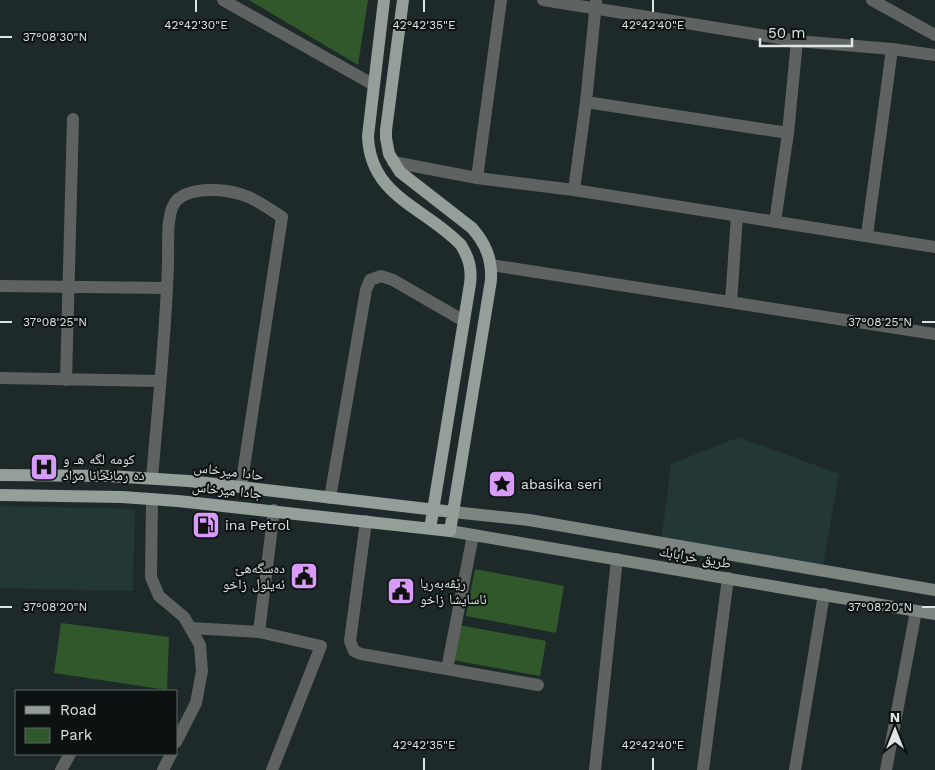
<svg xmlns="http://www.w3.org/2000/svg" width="935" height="770" font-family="'Work Sans','Noto Naskh Arabic',sans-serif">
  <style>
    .built { fill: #223736 }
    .green { fill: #31582b }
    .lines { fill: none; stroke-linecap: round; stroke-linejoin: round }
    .minor { stroke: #5e6361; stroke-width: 12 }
    .secondary { stroke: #7d8581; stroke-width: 12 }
    .primary { stroke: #949f9a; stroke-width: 12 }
    .ticks { fill: none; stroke: #dee5e5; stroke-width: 2 }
    .labels { text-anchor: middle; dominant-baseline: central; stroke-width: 4; stroke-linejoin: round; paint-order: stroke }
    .poi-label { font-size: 14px; fill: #dee5e5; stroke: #0c1111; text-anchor: start }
    .street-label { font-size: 14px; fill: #dee5e5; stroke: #0c1111 }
    .ticks-label { font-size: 12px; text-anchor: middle; fill: #dee5e5; stroke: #0c1111; stroke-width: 4; stroke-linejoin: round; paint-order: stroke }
  </style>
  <rect width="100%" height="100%" fill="#1d2a29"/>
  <path class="built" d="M739,437L839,474L821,577L660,550L671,464Z
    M0,506L135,509L133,591L0,588Z"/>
  <path class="green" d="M249,0H368L358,65Z
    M475,569L564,586L556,633L466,616Z
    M61,623L169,637L167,690L54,673Z
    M459,625L546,641L540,676L452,660Z"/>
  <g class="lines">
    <path class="minor" d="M223,0L374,85
      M543,0L797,41L892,49L935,55
      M872,0L935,35
      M586,102L788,133
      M393,162L477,178L574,190L935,247
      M477,178L501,0
      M574,190L586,102L596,2
      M775,222L788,133L797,41
      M867,235L892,49
      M491,265L935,334
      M0,286L167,288
      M731,302L737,216
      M0,378L160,381
      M66,380L73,119
      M152,478C158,406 166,334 168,262C169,246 165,212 177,200C192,186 226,189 243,195C257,199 270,210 282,217L241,487
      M330,498L366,290L370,280L381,276L393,280L464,321
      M152,499L151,577L159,596L184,617L200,645L202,671L196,703L176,742
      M366,521L350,641L354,651L361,654L538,685
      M190,628L259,632L321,646L272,770
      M259,632L274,510
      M447,669L473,535
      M61,770L70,754
      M163,770L171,754
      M595,770L617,559
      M703,770L728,578
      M795,770L824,594
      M886,770L916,611"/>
    <path class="secondary" d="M453,512L529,520L935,590
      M450,531L935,614"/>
    <path class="primary" d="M384,0L368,136C370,197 425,207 461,245C469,258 472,269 470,284L430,529
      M0,475L109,476L189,481L453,512
      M0,495L122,497L178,501L450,531L491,280C492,259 486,244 472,228L400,172L389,154L386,138V130L403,0"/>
  </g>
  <path class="ticks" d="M196,0V12M424,0V12M653,0V12M0,37H12M0,322H12M922,322H935M0,607H12M922,607H935M424,758V770M653,758V770"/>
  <defs>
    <g id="hospital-square" transform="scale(1.4375)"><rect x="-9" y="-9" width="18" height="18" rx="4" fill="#d79bf9" stroke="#0c1111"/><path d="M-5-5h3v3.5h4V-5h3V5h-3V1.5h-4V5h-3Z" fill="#111"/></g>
    <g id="sight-square" transform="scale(1.4375)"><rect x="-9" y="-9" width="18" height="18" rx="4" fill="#d79bf9" stroke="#0c1111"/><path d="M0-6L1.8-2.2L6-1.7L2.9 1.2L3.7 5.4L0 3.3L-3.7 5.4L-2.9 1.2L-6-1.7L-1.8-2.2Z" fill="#111"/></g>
    <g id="fuel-square" transform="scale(1.4375)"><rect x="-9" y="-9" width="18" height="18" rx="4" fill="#d79bf9" stroke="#0c1111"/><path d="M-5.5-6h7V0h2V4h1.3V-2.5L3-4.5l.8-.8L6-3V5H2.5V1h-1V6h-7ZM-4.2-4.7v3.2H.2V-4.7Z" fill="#111"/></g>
    <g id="civic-square" transform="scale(1.4375)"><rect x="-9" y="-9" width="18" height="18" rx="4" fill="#d79bf9" stroke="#0c1111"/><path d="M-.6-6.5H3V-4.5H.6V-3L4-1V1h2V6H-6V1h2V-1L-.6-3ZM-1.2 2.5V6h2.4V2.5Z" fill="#111"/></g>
  </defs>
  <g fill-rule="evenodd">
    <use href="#hospital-square" x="44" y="467"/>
    <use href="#sight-square" x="502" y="484"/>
    <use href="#fuel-square" x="206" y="525"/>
    <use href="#civic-square" x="304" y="576"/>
    <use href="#civic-square" x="401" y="591"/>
  </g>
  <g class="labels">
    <g class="poi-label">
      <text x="63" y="459">كومه لگه هـ و<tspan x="63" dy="16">ده رمانخانا مراد</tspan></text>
      <text x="521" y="484">abasika seri</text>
      <text x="225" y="525">ina Petrol</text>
      <text x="285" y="568" text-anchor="end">ده‌سگه‌هێ<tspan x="285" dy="16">ئه‌يلول زاخو</tspan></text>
      <text x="420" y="583">رێڤه‌به‌ريا<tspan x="420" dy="16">ئاسايشا زاخو</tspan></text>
    </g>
    <g class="street-label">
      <text transform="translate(229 471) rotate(7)">حادا ميرخاس</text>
      <text transform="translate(227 490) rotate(6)">جادا ميرخاس</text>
      <text transform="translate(695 557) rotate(10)">طريق خرابابك</text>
    </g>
  </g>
  <g class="ticks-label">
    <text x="196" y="29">42°42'30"E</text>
    <text x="424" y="29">42°42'35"E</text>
    <text x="653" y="29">42°42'40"E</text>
    <text x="55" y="41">37°08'30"N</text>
    <text x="55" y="326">37°08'25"N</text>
    <text x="880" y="326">37°08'25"N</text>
    <text x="55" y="611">37°08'20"N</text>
    <text x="880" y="611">37°08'20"N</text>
    <text x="424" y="749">42°42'35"E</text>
    <text x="653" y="749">42°42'40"E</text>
  </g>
  <rect x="15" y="690" width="162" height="65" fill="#0c1111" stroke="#606666"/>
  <rect x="25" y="706" width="25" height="8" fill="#949f9a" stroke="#606666"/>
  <text x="60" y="715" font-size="15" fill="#dee5e5">Road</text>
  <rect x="25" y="728" width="25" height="15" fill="#31582b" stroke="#606666"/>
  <text x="60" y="740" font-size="15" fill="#dee5e5">Park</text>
  <g transform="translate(895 730)" stroke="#0c1111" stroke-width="4" paint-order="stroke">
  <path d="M0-4L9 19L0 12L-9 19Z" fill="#dee5e5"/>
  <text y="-8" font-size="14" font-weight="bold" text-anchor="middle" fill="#dee5e5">N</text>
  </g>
  <path d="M760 38v8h92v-8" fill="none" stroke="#dee5e5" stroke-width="2.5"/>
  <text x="768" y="38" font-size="15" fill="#dee5e5" stroke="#0c1111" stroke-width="4" paint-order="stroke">50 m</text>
</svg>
